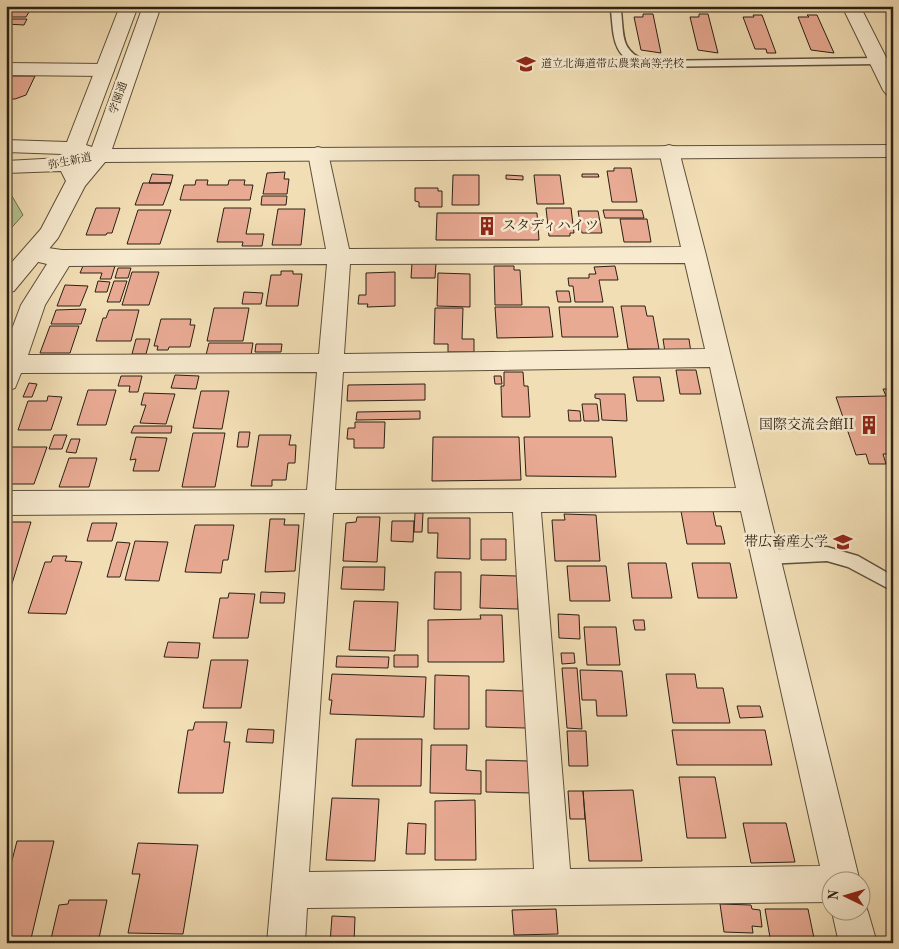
<svg xmlns="http://www.w3.org/2000/svg" width="899" height="949" font-family="'Old Standard TT','Noto Serif JP',serif">
  <style>
    .green { fill: #b4c292; stroke: #707153 }
    .building { fill: #e9aa94; stroke: #2b2014 }
    .lines { fill: none; stroke-linecap: round; stroke-linejoin: round }
    .service-casing { stroke: #5d503c; stroke-width: 3 }
    .minor-casing { stroke: #5d503c; stroke-width: 2 }
    .tertiary-casing { stroke: #5d503c; stroke-width: 2 }
    .service { fill: #f7eacf; fill-rule: evenodd }
    .minor { fill: #f7eacf; fill-rule: evenodd }
    .tertiary { fill: #f7eacf; fill-rule: evenodd }
    .labels { text-anchor: middle; dominant-baseline: central; stroke-width: 5; stroke-linejoin: round; paint-order: stroke }
    .far-poi-label { font-size: 11px; fill: #2b2014; stroke: #f7eacf; text-anchor: start }
    .far-street-label { font-size: 11px; fill: #2b2014; stroke: #f7eacf }
    .poi-label { font-size: 14px; fill: #2b2014; stroke: #f7eacf; text-anchor: end }
  </style>
  <rect width="100%" height="100%" fill="#f2deb5"/>
  <filter id="stains"><feTurbulence type="fractalNoise" baseFrequency=".004" numOctaves="4"/><feColorMatrix values="0 0 0 0 .2 0 0 0 0 .09 0 0 0 0 .02 0 0 0 .5 -.17"/></filter>
  <radialGradient id="worn" r=".72"><stop offset=".6" stop-color="#630" stop-opacity="0"/><stop offset="1" stop-color="#630" stop-opacity=".3"/></radialGradient>
  <path class="green" d="M12,196L23,215L6,234V197Z"/>
  <path class="building" d="M6,6H35L32,7L26,17H6Z
    M643,14H653L661,53L641,50L634,17H643Z
    M699,14H708L718,53L698,50L690,17H699Z
    M753,15H762L776,53H767L766,49H755L743,17H754Z
    M807,15H817L834,53L811,50L798,17H809Z
    M6,19H27L24,25L6,24Z
    M6,76H35L26,95L15,99H6Z
    M614,168H631L637,202H612L607,171H614Z
    M285,172L284,179H289L287,194H263L267,173Z
    M152,174L173,175L171,183H149Z
    M582,174H598L599,177H582Z
    M453,175H479V205H452Z
    M506,175L523,176V180L506,179Z
    M534,175H560L564,204H537Z
    M196,180H208L207,185H228L229,180H245L244,185H253L250,200H180L184,185H195Z
    M143,183H171L163,205H135Z
    M415,188H438V191H442V207H419V202L415,201Z
    M262,196H287L286,205H261Z
    M96,208H120L112,233H107L106,235H86Z
    M224,208H251L246,234H264L262,246H242L243,242H217Z
    M546,208H571L574,233H570V236H549Z
    M278,209H305L301,245H272Z
    M138,210H171L160,244H127Z
    M603,210H642L644,218H605Z
    M578,211H598L602,233H582Z
    M437,213H537L539,240H436Z
    M620,219H647L651,242H624Z
    M412,263H436L435,278H411Z
    M83,266H115L111,279H100L102,273H80Z
    M494,266H514V270H520L522,305H495Z
    M615,266L618,280H599L603,302H575L573,286H569L568,278H589V274H596L594,267Z
    M118,268H131L128,278H115Z
    M281,271H293V274H302L298,306H266L271,275H281Z
    M132,272H159L149,305H122Z
    M395,272V306L367,307L368,304H358L359,295H366V273Z
    M438,273L470,274V307L437,306Z
    M98,281L110,282L107,292H95Z
    M114,281H127L120,302H107Z
    M65,285L88,286L80,306H57Z
    M556,291H569L571,302H558Z
    M244,292L263,293L261,304H242Z
    M621,306H645L647,316H653L659,349H628Z
    M495,307H549L553,337L497,338Z
    M559,307H613L618,337H562Z
    M214,308H249L243,341H207Z
    M435,308H463L462,339H474V352H448V344H434Z
    M86,309L81,324H51L56,310Z
    M109,310H139L131,341H96L103,318H106Z
    M161,319H191L190,325H195L190,347H169L168,350H157L158,346H154Z
    M50,326H79L70,353H40Z
    M136,339H150L146,354H132Z
    M663,339H689L691,353L665,352Z
    M209,343H253L251,355H206Z
    M256,344H282L281,352H255Z
    M676,370H696L701,394H680Z
    M504,372H523L524,386H528L530,417H502L501,386H504Z
    M175,375L199,376L196,389L171,388Z
    M121,376H142L138,392H129L130,386H118Z
    M494,376H501L502,384H495Z
    M633,377H660L664,401H637Z
    M29,383L37,384L32,397H23Z
    M425,384V400L347,401L348,385Z
    M883,389H893V454H883L886,464H869L866,454L856,455L836,397L886,396Z
    M88,390H116L106,425H77Z
    M201,391H229L222,429L193,428Z
    M144,393L175,394L166,424L140,423L146,405H141Z
    M595,394H625L627,421L602,420L600,399L595,398Z
    M48,396L62,397L51,430H18L28,401H47Z
    M582,404H597L599,421H584Z
    M568,410L580,411L581,421H569Z
    M420,411V419L356,420L357,412Z
    M355,422H385L384,448H354V439H347L348,428H355Z
    M134,426H172L171,433H131Z
    M239,432H250L248,447H237Z
    M193,433H225L215,487H182Z
    M54,435H67L62,449H49Z
    M259,435H291L289,445H296L295,463H288L286,480H272V486H251Z
    M136,437L167,438L159,471H133L136,459L130,460Z
    M433,437H519L521,480L432,481Z
    M524,437H612L616,477L526,476Z
    M71,439H80L76,453L66,452Z
    M10,447H47L34,484H6V458Z
    M69,458H97L89,487H59Z
    M681,511H713L716,526H721L725,544H687Z
    M415,513H423L422,532H414Z
    M564,514L596,515L600,561H555L552,520H565Z
    M357,517H380L377,562L343,561L346,523L356,522Z
    M428,518H470V559L437,558L438,533H428Z
    M270,519H285L284,525H299L295,571L265,572Z
    M392,521H414L413,542L391,541Z
    M6,522H31L6,603Z
    M92,523H117L112,541H87Z
    M195,525H234L228,560H223L221,573L185,572Z
    M481,539H506V560H481Z
    M135,541L168,542L159,581L125,580Z
    M117,542L130,543L120,577H107Z
    M53,556H67L65,561L82,562L66,614L28,613L45,562H51Z
    M628,563H666L672,598H632Z
    M692,563H730L737,598H698Z
    M567,566H606L610,601H570Z
    M343,567H385L384,590L341,589Z
    M435,572H461V610L434,609Z
    M481,575L517,576L518,609L480,608Z
    M261,592L285,593L284,603H260Z
    M229,593L255,594L248,638H213L220,598H228Z
    M354,601L398,602L395,651L349,650Z
    M558,614L579,615L580,639L559,638Z
    M480,615H502L504,662H428V620L481,619Z
    M633,620H644L645,630H635Z
    M584,627H616L620,665H587Z
    M168,642L200,643L198,658L164,657Z
    M561,653H574L575,663L562,664Z
    M394,655H418V667H394Z
    M337,656L389,657L388,668L336,667Z
    M211,660H248L241,708H203Z
    M562,668H577L582,729L567,728Z
    M580,670L622,671L627,716H597L596,700H582Z
    M332,674L426,677L424,717L330,714L332,700H329Z
    M666,674H695L697,688H723L730,723H673Z
    M435,675L469,676V729H434Z
    M486,690L525,691L526,728L486,727Z
    M737,706H760L763,717L740,718Z
    M195,722H227L224,742H230L223,793H178L188,730H193Z
    M248,729L274,730L273,743L246,742Z
    M672,730H765L772,765H677Z
    M567,731H586L588,766H569Z
    M356,739H422L421,786H352Z
    M431,745H467L466,770L481,771V794L430,793Z
    M486,760L530,761L532,793L486,792Z
    M679,777H715L726,838H687Z
    M633,790L642,861H589L583,791Z
    M568,791H583L585,819H570Z
    M332,798L379,799L375,861L326,860Z
    M475,800L476,860H435V801Z
    M408,823L426,824L425,854H406Z
    M743,823H786L795,862L751,863Z
    M17,841H54L30,943H6V872H9Z
    M138,843L198,845L183,934L128,933L140,874H132Z
    M69,900H107L98,943H50L59,905L68,904Z
    M720,904L751,905L752,909L760,910L762,927L752,926L753,933L724,932Z
    M556,909L558,934L514,935L512,910Z
    M765,909H808L815,943H771Z
    M332,916L355,917L354,943H330Z
    M411,938V943H381V939Z
    M720,938H757L758,943H721Z
    M513,941H571V943H513Z"/>
  <g class="lines">
    <g class="service-casing">
      <path id="service" d="M617,6H632L621,11C624,36 620,50 646,61L878,58L883,61L878,64L645,67C612,58 614,39 611,10Z
        M827,547L858,556L893,576V591L848,567L827,561L766,564L760,562L758,557L760,552L766,550Z"/>
    </g>
    <g class="minor-casing">
      <path id="minor" d="M842,6H860L893,71V96L886,94L883,90Z
        M6,63L105,64L112,66L114,70L112,74L105,76L6,75Z
        M669,145L676,147L679,151L706,255L860,882H832V902L307,908L305,943H267L305,513L6,515V491L307,490L317,372L21,373L15,388L6,391V345L21,305L47,264L26,259L23,254L26,249L34,246L62,250L326,249L308,153L311,149L318,147L325,149L328,153L349,249L681,247L659,151L662,147ZM685,263L705,349L344,354L350,264ZM327,264L319,354L28,355L45,305L69,266ZM710,367L736,488L335,490L343,372ZM741,511L820,866L570,869L541,512ZM513,512L534,869L309,872L333,513Z
        M862,898L868,912L877,943H839L832,912H862Z"/>
    </g>
    <g class="tertiary-casing">
      <path id="tertiary" d="M120,6H138L86,145L92,147L143,6H161L112,149L893,145V157L105,162L85,186L58,238L14,291L6,293V269L41,229L66,181L61,171L6,173V161L61,158L63,154L6,152V140L67,142Z"/>
    </g>
    <use href="#service" class="service"/>
    <use href="#minor" class="minor"/>
    <use href="#tertiary" class="tertiary"/>
  </g>
  <defs>
    <g id="school-bare" transform="scale(1.5)"><path d="M0-5L7-2L0 1L-7-2ZM-4 1L0 2.5L4 1V4Q0 6-4 4Z" fill="#8f2418" stroke="#f7eacf" stroke-width="2.5" paint-order="stroke"/></g>
    <g id="building-bare" transform="scale(1.5)"><path d="M-4-6H4V6H1V3H-1V6H-4ZM-2.5-4.3h1.7v1.8h-1.7ZM.8-4.3h1.7v1.8H.8ZM-2.5-1h1.7V.8h-1.7ZM.8-1h1.7V.8H.8Z" fill="#8f2418" stroke="#f7eacf" stroke-width="2.5" paint-order="stroke"/></g>
    <g id="university-bare" transform="scale(1.5)"><path d="M0-5L7-2L0 1L-7-2ZM-4 1L0 2.5L4 1V4Q0 6-4 4Z" fill="#8f2418" stroke="#f7eacf" stroke-width="2.5" paint-order="stroke"/></g>
  </defs>
  <g fill-rule="evenodd">
    <use href="#school-bare" x="526" y="64"/>
    <use href="#building-bare" x="487" y="226"/>
    <use href="#building-bare" x="869" y="425"/>
    <use href="#university-bare" x="843" y="542"/>
  </g>
  <g class="labels">
    <g class="far-poi-label">
      <text x="541" y="64">道立北海道帯広農業高等学校</text>
    </g>
    <g class="far-street-label">
      <text transform="translate(119 98) rotate(-71)">学園通</text>
      <text transform="translate(70 162) rotate(-11)">弥生新道</text>
    </g>
    <g class="poi-label">
      <text x="502" y="226" text-anchor="start">スタディハイツ</text>
      <text x="854" y="425">国際交流会館II</text>
      <text x="828" y="542">帯広畜産大学</text>
    </g>
  </g>
  <rect width="899" height="949" fill="none" stroke="#f2deb5" stroke-width="25"/>
  <rect x="8" y="8" width="884" height="934" fill="none" stroke="#2b2014" stroke-width="2.5"/>
  <rect x="12" y="12" width="874" height="924" fill="none" stroke="#2b2014"/>
  <g transform="translate(846 896) rotate(275)"><circle r="24" fill="#f7eacf" stroke="#a59984"/>
  <path d="M0-4L9 19L0 12L-9 19Z" fill="#8f2418"/>
  <text y="-8" font-size="14" font-weight="bold" text-anchor="middle" fill="#2b2014">N</text>
  </g>
  <rect width="100%" height="100%" filter="url(#stains)"/>
  <rect width="100%" height="100%" fill="url(#worn)"/>
</svg>
